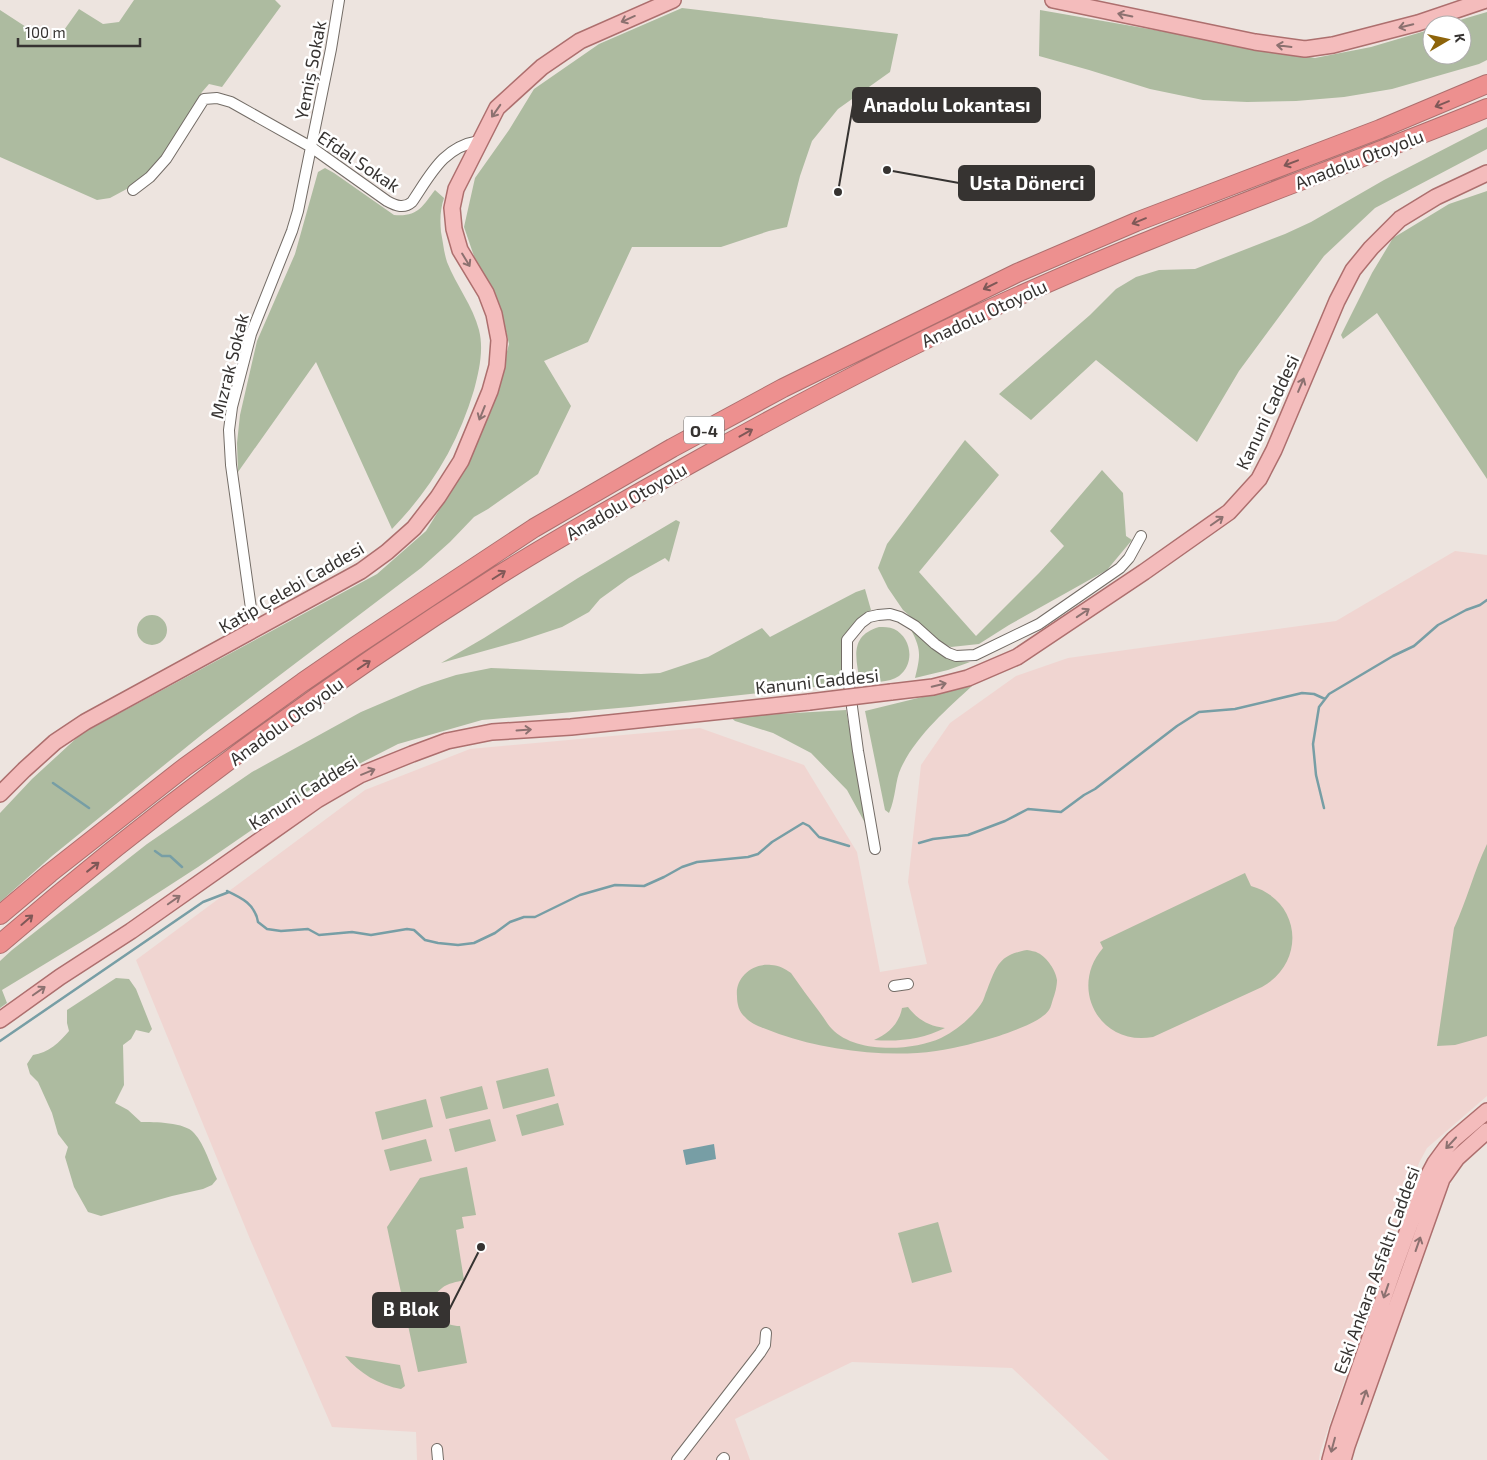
<svg xmlns="http://www.w3.org/2000/svg" width="1487" height="1460" font-family="'Exo 2',sans-serif">
  <style>
    .education { fill: #f0d5d1 }
    .green { fill: #adbba0 }
    .water { fill: #779ea5 }
    .lines { fill: none; stroke-linecap: round; stroke-linejoin: round }
    .stream { stroke: #779ea5; stroke-width: 2.5 }
    .street-casing { stroke: #736c66; stroke-width: 12 }
    .primary-casing { stroke: #ad6f6e; stroke-width: 18 }
    .highway-casing { stroke: #ad6f6e; stroke-width: 20 }
    .street { stroke: #fff; stroke-width: 10 }
    .primary { stroke: #f4bcbc; stroke-width: 15 }
    .highway { stroke: #ed908f; stroke-width: 18 }
    .primary-bridge-casing { stroke: #ad6f6e; stroke-width: 18; stroke-linecap: butt }
    .primary-bridge { stroke: #f4bcbc; stroke-width: 15 }
    .oneway { stroke: #8c7170 }
    .oneway2 { stroke: #7f5857 }
    .labels { text-anchor: middle; dominant-baseline: central; stroke-width: 5; stroke-linejoin: round; paint-order: stroke }
    .shield { fill: #fff; stroke: #72706f; stroke-width: 1 }
    .shield-label { font-size: 16px; font-weight: bold; fill: #363331 }
    .street-label { font-size: 18px; fill: #363331; stroke: #fff }
    .leader { fill: none; stroke: #363331; stroke-width: 2 }
    .callout-dot { fill: #363331; stroke: #fff; stroke-width: 2 }
    .callout { fill: #363331; stroke: #363331; stroke-width: 2 }
    .callout-label { font-size: 19px; text-anchor: middle; font-weight: bold; fill: #fff }
  </style>
  <rect width="100%" height="100%" fill="#ede4df"/>
  <path class="education" d="M1455,551L1487,555V1096L1427,1148L1419,1163L1411,1185L1320,1452L1319,1460H1109L1012,1368L852,1362L735,1419L750,1460H417L416,1432L332,1427L250,1239L136,960L365,790L470,749L700,728L804,765L857,852L880,972L927,964L908,882L921,765L950,723L1016,676L1068,658L1336,621Z"/>
  <path class="green" d="M134,0H275L281,6L222,87L209,84L202,92L157,166L136,184L110,198L97,200L0,157V10L43,38L57,40L79,9L103,24L119,22Z
    M682,8L898,34L890,72L838,109L812,141L800,176L787,227L769,231L721,247H632L588,342L544,361L571,406L538,474L488,509L474,517L450,542L421,568L205,732L52,856L0,902V813L32,779L81,734L377,574L426,531L461,475L492,409L509,344L500,307L476,262L464,227L475,178L509,130L534,89L599,44Z
    M1040,10L1315,58L1371,47L1432,29V55H1462V25H1443L1487,12V60L1479,64L1392,89L1344,97L1296,101L1247,102L1203,100L1150,89L1089,70L1039,56Z
    M1487,127V149L1375,208L1324,256L1239,371L1197,442L1096,360L1031,420L999,394L1090,315L1116,289L1136,277L1159,270L1195,269L1285,234L1311,222L1384,180Z
    M325,168L334,173L394,215C418,217 422,207 435,190L444,198C440,210 440,220 441,232C443,242 444,253 447,262C456,285 473,306 479,330C484,350 479,371 474,390C458,444 431,489 392,529L316,362L238,472L237,443L240,415L257,341L295,254L318,172Z
    M1487,191V479L1377,313L1343,339L1341,335L1372,273L1393,238L1449,204Z
    M965,440L999,475L919,572L976,636L1039,573L1064,546L1050,531L1102,470L1123,493L1126,536L1132,540L1107,570L1009,625L979,644L951,647L938,641L903,610L888,588L878,568L887,544Z
    M676,520L680,522L669,562L665,558L629,578L600,599L589,612L562,627L520,641L441,663L484,638L578,578Z
    M865,589L871,610L857,620L842,638V684L630,707L482,720L398,744L314,787L198,867L96,933L2,990L7,1003L0,1008V961L12,950L147,844L252,772L361,712L422,686L456,675L491,668L641,674L660,673L708,657L762,628L770,637L856,592Z
    M137 630a15 15 0 1 1 30 0a15 15 0 1 1-30 0Z
    M879,627C884,627 889,627 894,629C912,638 915,664 899,676C889,683 872,682 860,683C856,658 849,636 879,627Z
    M911,630L936,649L956,661L970,662L948,670L915,678C920,657 922,650 911,630Z
    M967,686H972C947,709 916,736 901,768C895,780 896,798 889,813L885,810L865,711Z
    M846,710L866,820L865,823L847,790L811,753L773,733L735,721L730,717Z
    M1487,844V1036L1455,1045L1437,1046L1454,928C1467,900 1474,871 1487,844Z
    M1245,873L1251,886C1301,900 1307,962 1262,987L1153,1037C1100,1047 1068,988 1103,948L1100,942Z
    M1027,950C1031,951 1035,951 1038,953C1047,957 1056,971 1057,980C1057,986 1055,994 1053,999C1052,1002 1051,1007 1049,1010C1041,1022 1012,1031 999,1036C979,1042 957,1048 936,1051C887,1058 825,1050 779,1034C767,1029 753,1026 745,1017C739,1012 737,1004 737,996C735,978 752,963 771,965C779,965 785,969 791,973C800,986 809,998 818,1010C823,1016 827,1024 832,1029C856,1054 912,1051 941,1038C957,1030 971,1018 981,1004C984,1000 985,994 987,990C997,965 999,955 1027,950Z
    M116,978L129,979L136,989L152,1029L149,1033L136,1030L131,1039L123,1045L124,1085L115,1103L128,1110L141,1122C154,1122 185,1122 194,1133C205,1145 210,1165 217,1179L212,1185L203,1189L172,1196L101,1216L88,1212L74,1187L65,1157L68,1147L58,1134L52,1113L38,1082L30,1074L27,1064L33,1055C48,1053 60,1042 69,1031L67,1023V1010Z
    M908,1007C918,1020 929,1026 945,1028C923,1039 899,1042 874,1040C888,1034 899,1024 902,1008Z
    M548,1068L555,1096L503,1109L496,1081Z
    M482,1086L488,1109L446,1119L440,1097Z
    M426,1099L433,1127L382,1140L375,1112Z
    M558,1103L564,1125L522,1136L516,1115Z
    M490,1119L496,1141L455,1152L449,1129Z
    M426,1139L432,1161L390,1171L384,1150Z
    M467,1167L476,1215L462,1217L464,1228L456,1230L464,1280C457,1282 448,1283 442,1288C422,1303 437,1326 460,1326L467,1363L418,1372L387,1227L420,1178Z
    M938,1222L952,1272L912,1283L898,1233Z
    M345,1356L400,1365L405,1386L401,1389C379,1385 359,1373 345,1356Z"/>
  <path class="water" d="M714,1144L716,1159L686,1165L683,1150Z"/>
  <g class="lines">
    <path class="stream" d="M53,783L89,808
      M1324,808L1316,775L1313,744L1319,707L1329,694L1393,656L1414,646L1438,625L1466,610L1480,605L1487,600
      M919,843L933,839L968,835L1005,821L1028,809L1061,812L1084,795L1095,789L1177,726L1199,712L1235,709L1302,693L1314,694L1325,699
      M155,851L162,856H170L182,867
      M227,891C242,898 255,904 258,922L267,929L281,931L308,929L319,935L352,932L371,935L407,929L414,930L425,940L438,943L458,945L474,943L495,933L510,922L524,917H535L580,895L615,885L644,886L664,877L682,867L697,862L748,857L758,854L772,842L803,823L809,826L819,837L849,846
      M0,1041L203,902L229,892"/>
    <g class="street-casing">
      <path id="street" d="M133,190L150,177L166,159L204,99L217,98L231,102L311,147L387,201C396,206 404,209 412,202C431,174 443,147 479,141
        M254,630L231,465L229,430L232,407L251,334L292,231L298,211L331,49L339,0
        M875,849L858,751L847,670V640L861,623L869,617L878,615L890,614L900,617L915,626L935,644L948,653L956,656L975,655L1039,624L1120,568L1129,558L1141,536
        M894,986L908,984
        M437,1449L438,1460
        M677,1460L760,1353L765,1345L766,1333
        M722,1460L724,1458"/>
    </g>
    <g class="primary-casing">
      <path id="primary" d="M1053,0L1255,42L1305,49L1333,45L1418,23L1486,0
        M891,692L933,687L968,678L1017,657L1144,572L1229,512L1259,479L1274,450L1337,301L1353,270L1371,248L1400,219L1436,197L1487,173
        M0,794L24,770L55,742L85,722L361,571L387,552L414,528L438,497L461,461L490,391L497,366L499,340L494,314L486,293L460,250L454,229L452,208L456,189L497,108L542,67L580,41L673,0
        M0,1020L60,977L131,931L317,800L360,775L412,754L447,741L492,732L571,727L809,702
        M1330,1460L1338,1430L1393,1271L1426,1180L1435,1163L1446,1148L1454,1139L1487,1111
        M1343,1460L1347,1446L1442,1179L1457,1158L1487,1131"/>
    </g>
    <g class="highway-casing">
      <path id="highway" d="M0,915L50,873L185,767L303,682L354,647L534,528L672,448L783,388L1017,273L1136,222L1380,129L1487,84
        M0,944C156,809 324,686 499,575C560,537 622,502 685,467C790,408 897,351 1007,301C1054,280 1102,259 1150,240C1261,194 1376,154 1487,108"/>
    </g>
    <use href="#street" class="street"/>
    <use href="#primary" class="primary"/>
    <use href="#highway" class="highway"/>
    <g class="primary-bridge-casing">
      <path id="primary-bridge" d="M809,702L891,692"/>
    </g>
    <use href="#primary-bridge" class="primary-bridge"/>
  </g>
  <defs><path id="oneway-shaft" d="M-6 0H5M1.5-3L5.5 0L1.5 3" fill="none" stroke-width="1.6" stroke-linecap="round" stroke-linejoin="round" transform="scale(1.25)"/></defs>
  <g class="oneway">
    <use href="#oneway-shaft" transform="translate(1125 15) rotate(-168)"/>
    <use href="#oneway-shaft" transform="translate(628 19) rotate(156)"/>
    <use href="#oneway-shaft" transform="translate(1406 26) rotate(166)"/>
    <use href="#oneway-shaft" transform="translate(1284 46) rotate(-173)"/>
    <use href="#oneway-shaft" transform="translate(496 111) rotate(125)"/>
    <use href="#oneway-shaft" transform="translate(466 260) rotate(59)"/>
    <use href="#oneway-shaft" transform="translate(1301 385) rotate(-67)"/>
    <use href="#oneway-shaft" transform="translate(482 413) rotate(112)"/>
    <use href="#oneway-shaft" transform="translate(1217 521) rotate(-35)"/>
    <use href="#oneway-shaft" transform="translate(1083 613) rotate(-34)"/>
    <use href="#oneway-shaft" transform="translate(939 685) rotate(-13)"/>
    <use href="#oneway-shaft" transform="translate(524 730) rotate(-4)"/>
    <use href="#oneway-shaft" transform="translate(368 772) rotate(-22)"/>
    <use href="#oneway-shaft" transform="translate(174 900) rotate(-35)"/>
    <use href="#oneway-shaft" transform="translate(39 991) rotate(-35)"/>
    <use href="#oneway-shaft" transform="translate(1451 1143) rotate(133)"/>
    <use href="#oneway-shaft" transform="translate(1418 1244) rotate(-71)"/>
    <use href="#oneway-shaft" transform="translate(1386 1291) rotate(109)"/>
    <use href="#oneway-shaft" transform="translate(1364 1397) rotate(-71)"/>
    <use href="#oneway-shaft" transform="translate(1333 1445) rotate(105)"/>
  </g>
  <g class="oneway2">
    <use href="#oneway-shaft" transform="translate(1442 104) rotate(158)"/>
    <use href="#oneway-shaft" transform="translate(1291 163) rotate(159)"/>
    <use href="#oneway-shaft" transform="translate(1139 221) rotate(158)"/>
    <use href="#oneway-shaft" transform="translate(990 286) rotate(154)"/>
    <use href="#oneway-shaft" transform="translate(746 433) rotate(-29)"/>
    <use href="#oneway-shaft" transform="translate(499 575) rotate(-32)"/>
    <use href="#oneway-shaft" transform="translate(364 665) rotate(-34)"/>
    <use href="#oneway-shaft" transform="translate(93 867) rotate(-38)"/>
    <use href="#oneway-shaft" transform="translate(27 920) rotate(-41)"/>
  </g>
  <g class="labels">
    <rect class="shield" x="684" y="416.5" width="40" height="27" rx="4"/>
    <g class="shield-label">
      <text x="704" y="430">O-4</text>
    </g>
    <g class="street-label">
      <text transform="translate(310 70) rotate(-79)">Yemiş Sokak</text>
      <text transform="translate(1359 159) rotate(-21)">Anadolu Otoyolu</text>
      <text transform="translate(359 161) rotate(34)">Efdal Sokak</text>
      <text transform="translate(984 313) rotate(-25)">Anadolu Otoyolu</text>
      <text transform="translate(229 366) rotate(-76)">Mızrak Sokak</text>
      <text transform="translate(1267 412) rotate(-65)">Kanuni Caddesi</text>
      <text transform="translate(626 501) rotate(-30)">Anadolu Otoyolu</text>
      <text transform="translate(291 587) rotate(-30)">Katip Çelebi Caddesi</text>
      <text transform="translate(817 681) rotate(-6)">Kanuni Caddesi</text>
      <text transform="translate(286 721) rotate(-36)">Anadolu Otoyolu</text>
      <text transform="translate(303 792) rotate(-32)">Kanuni Caddesi</text>
      <text transform="translate(1376 1270) rotate(-70)">Eski Ankara Asfaltı Caddesi</text>
    </g>
  </g>
  <path class="leader" d="M838 192L853 105M887 170L959 183M481 1247L449 1310"/>
  <g class="callout-dot">
    <circle cx="838" cy="192" r="5"/>
    <circle cx="887" cy="170" r="5"/>
    <circle cx="481" cy="1247" r="5"/>
  </g>
  <g class="callout">
    <rect x="853" y="88" width="187" height="34" rx="5"/>
    <rect x="959" y="166" width="135" height="34" rx="5"/>
    <rect x="373" y="1293" width="76" height="34" rx="5"/>
  </g>
  <g class="callout-label">
    <text x="947" y="112">Anadolu Lokantası</text>
    <text x="1027" y="190">Usta Dönerci</text>
    <text x="411" y="1316">B Blok</text>
  </g>
  <g transform="translate(1447 40) rotate(81)"><circle r="24" fill="#ffffff" stroke="#afadad"/>
  <path d="M0-4L9 19L0 12L-9 19Z" fill="#8e640a"/>
  <text y="-8" font-size="14" font-weight="bold" text-anchor="middle" fill="#363331">K</text>
  </g>
  <path d="M18 38v8h122v-8" fill="none" stroke="#363331" stroke-width="2.5"/>
  <text x="25" y="38" font-size="15" fill="#363331" stroke="#ffffff" stroke-width="4" paint-order="stroke">100 m</text>
</svg>
